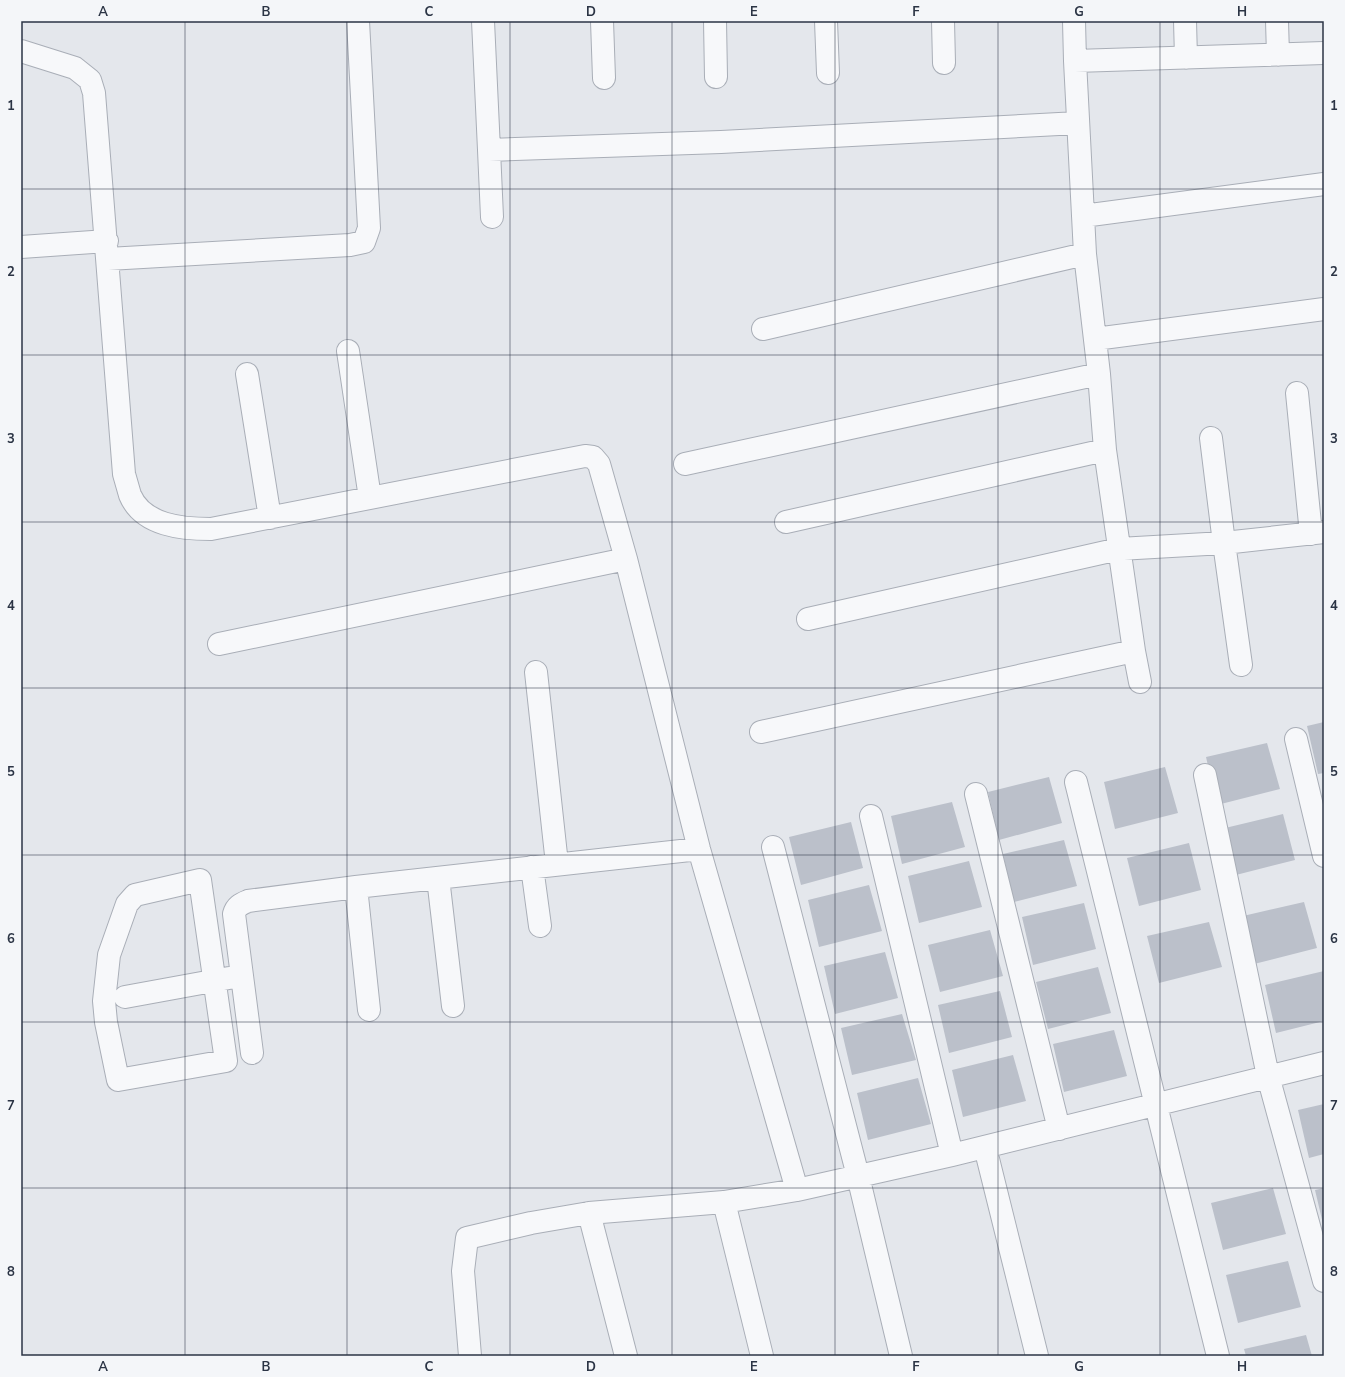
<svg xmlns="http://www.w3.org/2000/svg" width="1345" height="1377" font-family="'Nunito Sans',sans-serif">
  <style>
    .building { fill: #bbc0ca }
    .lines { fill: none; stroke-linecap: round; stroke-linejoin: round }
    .minor-casing { stroke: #a9aeb7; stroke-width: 24 }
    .minor { stroke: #f7f8fa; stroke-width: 22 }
    .grid { fill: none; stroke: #2b3445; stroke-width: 1; stroke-opacity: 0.55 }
    .neatline { fill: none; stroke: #2b3445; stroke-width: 1.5 }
    .grid-label { font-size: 13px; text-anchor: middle; font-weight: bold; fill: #2b3445 }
  </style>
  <rect width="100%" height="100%" fill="#e4e7ec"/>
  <path class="building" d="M1324,722V773L1318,774L1307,726Z
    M1267,743L1280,789L1217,805L1206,757Z
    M1165,767L1178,813L1115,829L1104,782Z
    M1049,777L1062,823L999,840L988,792Z
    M952,802L965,847L902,864L891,816Z
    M1283,814L1295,860L1232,876L1221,829Z
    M851,822L863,868L801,885L789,837Z
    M1064,840L1077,886L1014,902L1003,854Z
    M1189,843L1201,890L1139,906L1127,858Z
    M969,861L982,907L919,923L908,876Z
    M869,885L882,931L819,947L808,900Z
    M1304,902L1317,948L1254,964L1243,916Z
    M1084,903L1096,949L1033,965L1022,917Z
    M1209,922L1222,967L1159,983L1147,936Z
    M990,930L1003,976L940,992L928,945Z
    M885,952L898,998L835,1014L824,966Z
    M1098,967L1111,1013L1048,1029L1036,982Z
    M1324,971V1021L1276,1033L1265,985Z
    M1000,991L1012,1037L949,1053L938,1005Z
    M902,1014L916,1060L852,1075L841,1028Z
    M1114,1030L1127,1076L1064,1092L1053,1044Z
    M1013,1055L1026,1101L963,1117L952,1070Z
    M918,1078L931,1124L868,1140L857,1093Z
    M1324,1104V1154L1309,1158L1298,1110Z
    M1273,1188L1286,1234L1223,1250L1211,1203Z
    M1324,1188V1224H1323L1315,1190Z
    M1288,1261L1301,1307L1238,1323L1226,1275Z
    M1306,1335L1312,1356H1246L1244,1349Z"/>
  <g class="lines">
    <g class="minor-casing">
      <path id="minor" d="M483,21L489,150L721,142L1078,123
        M602,21L604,78
        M715,21L716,77
        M826,21L828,73
        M943,21L944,63
        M1074,21L1075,61L1085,254L1099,374L1105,450L1134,651L1140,682
        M1185,21L1186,58
        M1277,21L1278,55
        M21,51L75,68L90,80L94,93L124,474C126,481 128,488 130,495C143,526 183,529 211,529L585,456L593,457L599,464L626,559L699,849L797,1190L952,1155L1324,1063
        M1075,61L1324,53
        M489,150L492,217
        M1083,216L1324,184
        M21,247L107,241
        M108,259L350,245L364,242L369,228L358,21
        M763,329L1085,254
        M1095,339L1324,309
        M348,351L370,498
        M247,374L270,518
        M1297,393L1311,534
        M1211,438L1224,543L1241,665
        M685,464L1099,374
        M786,522L1105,450
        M808,619L1119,549L1224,543L1324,532
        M219,644L626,559
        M536,672L557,864
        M761,732L1134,651
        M1296,739L1324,856
        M1205,775L1268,1076L1324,1281
        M1076,782L1218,1356
        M976,794L1059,1129
        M871,816L952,1155
        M773,847L858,1176L901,1356
        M532,867L540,926
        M438,878L453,1006
        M200,880L226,1061L118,1080L106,1022L104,1001L109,955L127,904L135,895Z
        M356,887L369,1010
        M125,997L229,978
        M252,1053L234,914C236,906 241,904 248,901L356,887L699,849
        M985,1147L1037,1356
        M724,1202L762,1356
        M589,1213L626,1356
        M470,1356L463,1271L467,1238L531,1223L589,1213L724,1202L797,1190"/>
    </g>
    <use href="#minor" class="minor"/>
  </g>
  <path class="grid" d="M185,21V1356M347,21V1356M510,21V1356M672,21V1356M835,21V1356M998,21V1356M1160,21V1356M21,189H1324M21,355H1324M21,522H1324M21,688H1324M21,855H1324M21,1022H1324M21,1188H1324"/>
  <rect width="1345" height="1377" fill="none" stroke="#f4f6f9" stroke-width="44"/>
  <rect x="22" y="22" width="1301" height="1333" class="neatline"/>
  <g class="grid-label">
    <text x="103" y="16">A</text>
    <text x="266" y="16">B</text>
    <text x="429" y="16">C</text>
    <text x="591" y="16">D</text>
    <text x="754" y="16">E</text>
    <text x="916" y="16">F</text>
    <text x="1079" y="16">G</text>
    <text x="1242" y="16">H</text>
    <text x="11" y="110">1</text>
    <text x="1334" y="110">1</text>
    <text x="11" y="276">2</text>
    <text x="1334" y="276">2</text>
    <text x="11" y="443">3</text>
    <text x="1334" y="443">3</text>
    <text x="11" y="610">4</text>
    <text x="1334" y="610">4</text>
    <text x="11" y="776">5</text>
    <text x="1334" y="776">5</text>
    <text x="11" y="943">6</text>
    <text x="1334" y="943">6</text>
    <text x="11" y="1110">7</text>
    <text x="1334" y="1110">7</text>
    <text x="11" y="1276">8</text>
    <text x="1334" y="1276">8</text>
    <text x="103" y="1371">A</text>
    <text x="266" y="1371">B</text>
    <text x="429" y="1371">C</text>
    <text x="591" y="1371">D</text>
    <text x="754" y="1371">E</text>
    <text x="916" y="1371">F</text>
    <text x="1079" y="1371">G</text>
    <text x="1242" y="1371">H</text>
  </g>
</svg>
